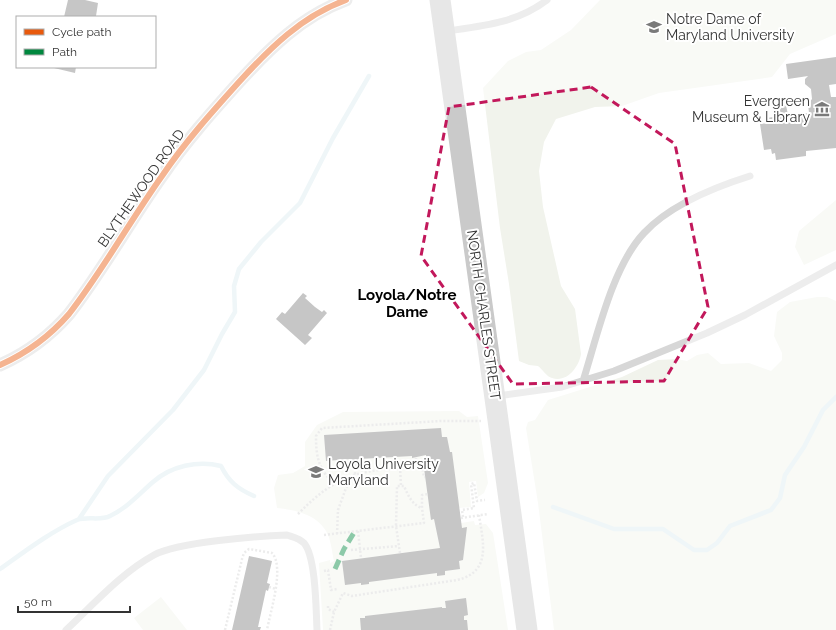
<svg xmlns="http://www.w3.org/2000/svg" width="836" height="630" font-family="Raleway,sans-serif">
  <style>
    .green { fill: #f1f3ec }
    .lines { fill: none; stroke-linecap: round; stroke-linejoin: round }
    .stream { stroke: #dbebef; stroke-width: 4.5 }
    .building { fill: #818181 }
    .path { stroke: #d5d5d5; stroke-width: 2.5; stroke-dasharray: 2 2; stroke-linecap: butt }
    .lane { stroke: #d7d7d7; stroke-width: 7 }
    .street { stroke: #d7d7d7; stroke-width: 13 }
    .primary { stroke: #cacaca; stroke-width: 21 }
    .quiet { stroke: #00873e; stroke-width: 5; stroke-dasharray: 10 5; stroke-linecap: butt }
    .cycleway-casing { stroke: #fff; stroke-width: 8 }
    .cycleway { stroke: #e8590c; stroke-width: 6 }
    .marked { fill: none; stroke: #c2185b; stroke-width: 3; stroke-dasharray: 8 5; stroke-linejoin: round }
    .labels { text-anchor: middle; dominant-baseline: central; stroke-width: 4; stroke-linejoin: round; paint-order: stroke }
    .poi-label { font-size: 14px; fill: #333; stroke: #fff; text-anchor: start }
    .street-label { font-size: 14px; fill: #333; stroke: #fff }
    .neighbourhood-label { font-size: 15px; font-weight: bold; fill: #000; stroke: #fff }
  </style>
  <rect width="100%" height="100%" fill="#fff"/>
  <path class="green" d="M600,0H836V34L790,54L772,77L659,93L622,106L595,107L556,119L544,142L539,171L543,207L561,286L575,309L581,354C579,367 567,383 552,378C547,377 542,369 538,366L529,365L519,361L509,284L500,228L483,88L508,61L526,52L541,50L571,30Z
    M836,200V250L804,265L795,247L799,231Z
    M817,297H827L836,301V630H554L538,503L526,428L528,422L535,420L548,400L622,377L658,360L677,359L687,361L697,355L708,353L721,364L749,363L771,371L782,360V353L774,336L777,312L790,302Z
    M459,411L467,417L478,416L488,483L484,493L478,497L476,481L469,482L471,507L459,508L461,523L474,521L475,525L486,524L493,533L508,630H323L319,563L330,560V563L334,561C332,552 331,539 326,531C316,514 295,510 277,508L274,488L278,475L293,473L305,466V442L317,425L343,412Z
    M161,597L187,630H143L134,618Z"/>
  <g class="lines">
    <path class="stream" d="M553,507L614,529H663L694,550H707L717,543L730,526L771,510L780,498L785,475L804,447L823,410L836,397
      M79,519L108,476L173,410L204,370L222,334L235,312L234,286L239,269L261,242L300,203L333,138L369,76
      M0,569C24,552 50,532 77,520C87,516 101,521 110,516C127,508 139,494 153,482C171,466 198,460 221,466C229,482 238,489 254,496"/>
  </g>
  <path class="building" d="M68,0H85L98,3L96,16L64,17Z
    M836,57V84L829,85L831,97H836V148L806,151V156L776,160L775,153L772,154L771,149L764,150L760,124L768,123L767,118L779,116L778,106L786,105L788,115L809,113L808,104L812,99L811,89L805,84V79L808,76L788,79L786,64Z
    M54,67H76L75,73L54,68Z
    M303,293L307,296L305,298L315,307L322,312L324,310L327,313L308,335L312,338L305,345L276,319L282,312L285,314Z
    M441,428L442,437H447L450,452H452L462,528L467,527L463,560L459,561L460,569L445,571V575L437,576V573L369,582V584L361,585V583L345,585L342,561L440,548L434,519L431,520L424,468H427L426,455L412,458V456L358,459V461H350V459L326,461L324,435Z
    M249,556L272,561L267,583L270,584L268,591L266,590L258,627H261L260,630H232Z
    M466,598L468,615L464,616V620H467L468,630H361L360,618H365V616L442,607V608H446L445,601Z"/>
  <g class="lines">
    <path class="path" d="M416,458V467
      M400,467L401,486
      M334,483C318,470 316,455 316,436L322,428L441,421H481
      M298,514C341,470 364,470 422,467L424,477H425
      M463,517L462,510L474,508L471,484L474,483L477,501L485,500
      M461,518L488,514
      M358,531L361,558
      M337,534L338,510L346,488L355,474L354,461
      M324,535L424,523L422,508
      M351,550L399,546
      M400,553L396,526L397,486H404C408,495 412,505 422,508V495L428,494
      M324,571L328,570L331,590L337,589
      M269,587L276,589
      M328,606V609L334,612
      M225,630L242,559L244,553L249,549L272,553C285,567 270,613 267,630
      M330,630L334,612L343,593L352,596L457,580C492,572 483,542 479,515"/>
    <path class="lane" d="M447,31C483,26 517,23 547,0
      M583,381C597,337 612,267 644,233C670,205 715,187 750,176
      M497,396L562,387L614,371L707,333L745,315L836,265
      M66,630C93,605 121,573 154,555C177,542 259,536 287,535C293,537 299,538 304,543C316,557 316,610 317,630"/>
    <path class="street" d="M0,365C27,353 49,337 69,314C103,270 130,221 162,176C185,142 212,112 239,82C270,48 302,16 346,0"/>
    <path class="primary" d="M440,0L527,630"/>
    <path class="quiet" d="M335,569L344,549L355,531"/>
    <g class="cycleway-casing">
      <path id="cycleway" d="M0,365C27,353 49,337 69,314C103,270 130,221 162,176C185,142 212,112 239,82C270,48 302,16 346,0"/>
    </g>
    <use href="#cycleway" class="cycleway"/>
  </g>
  <path d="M0 0H836V630H0ZM591,87L675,144L708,307L664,381L513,384L421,256L449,107Z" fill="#fff" fill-opacity=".55" fill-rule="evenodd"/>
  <path class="marked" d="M591,87L675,144L708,307L664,381L513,384L421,256L449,107Z"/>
  <defs>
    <g id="university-bare" transform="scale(1.2)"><path d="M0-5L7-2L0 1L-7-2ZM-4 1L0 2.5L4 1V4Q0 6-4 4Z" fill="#7a7a7a" stroke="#fff" stroke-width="2.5" paint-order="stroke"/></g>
    <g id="museum-bare" transform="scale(1.2)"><path d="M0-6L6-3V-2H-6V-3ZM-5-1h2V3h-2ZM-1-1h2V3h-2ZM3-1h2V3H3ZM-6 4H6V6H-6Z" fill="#7a7a7a" stroke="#fff" stroke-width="2.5" paint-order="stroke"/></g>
  </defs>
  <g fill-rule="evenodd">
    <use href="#university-bare" x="654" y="27"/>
    <use href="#museum-bare" x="822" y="109"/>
    <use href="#university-bare" x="316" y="472"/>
  </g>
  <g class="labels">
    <g class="poi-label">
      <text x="666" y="19">Notre Dame of<tspan x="666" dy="16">Maryland University</tspan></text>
      <text x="810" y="101" text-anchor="end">Evergreen<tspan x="810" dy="16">Museum &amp; Library</tspan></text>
      <text x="328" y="464">Loyola University<tspan x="328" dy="16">Maryland</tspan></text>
    </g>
    <g class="street-label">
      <text transform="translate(141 188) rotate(-55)">BLYTHEWOOD ROAD</text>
      <text transform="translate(484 315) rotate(82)">NORTH CHARLES STREET</text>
    </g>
    <g class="neighbourhood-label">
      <text x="407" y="295">Loyola/Notre<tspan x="407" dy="17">Dame</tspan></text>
    </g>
  </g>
  <rect x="16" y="16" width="140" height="52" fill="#ffffff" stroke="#adadad"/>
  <rect x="24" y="29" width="20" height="6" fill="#e8590c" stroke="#adadad"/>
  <text x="52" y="36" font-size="12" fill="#333333">Cycle path</text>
  <rect x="24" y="49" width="20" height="6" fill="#00873e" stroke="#adadad"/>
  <text x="52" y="56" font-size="12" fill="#333333">Path</text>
  <path d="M18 606v6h112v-6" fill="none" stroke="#333333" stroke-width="2"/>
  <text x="24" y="606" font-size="12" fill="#333333" stroke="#ffffff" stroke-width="3" paint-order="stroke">50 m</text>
</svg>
